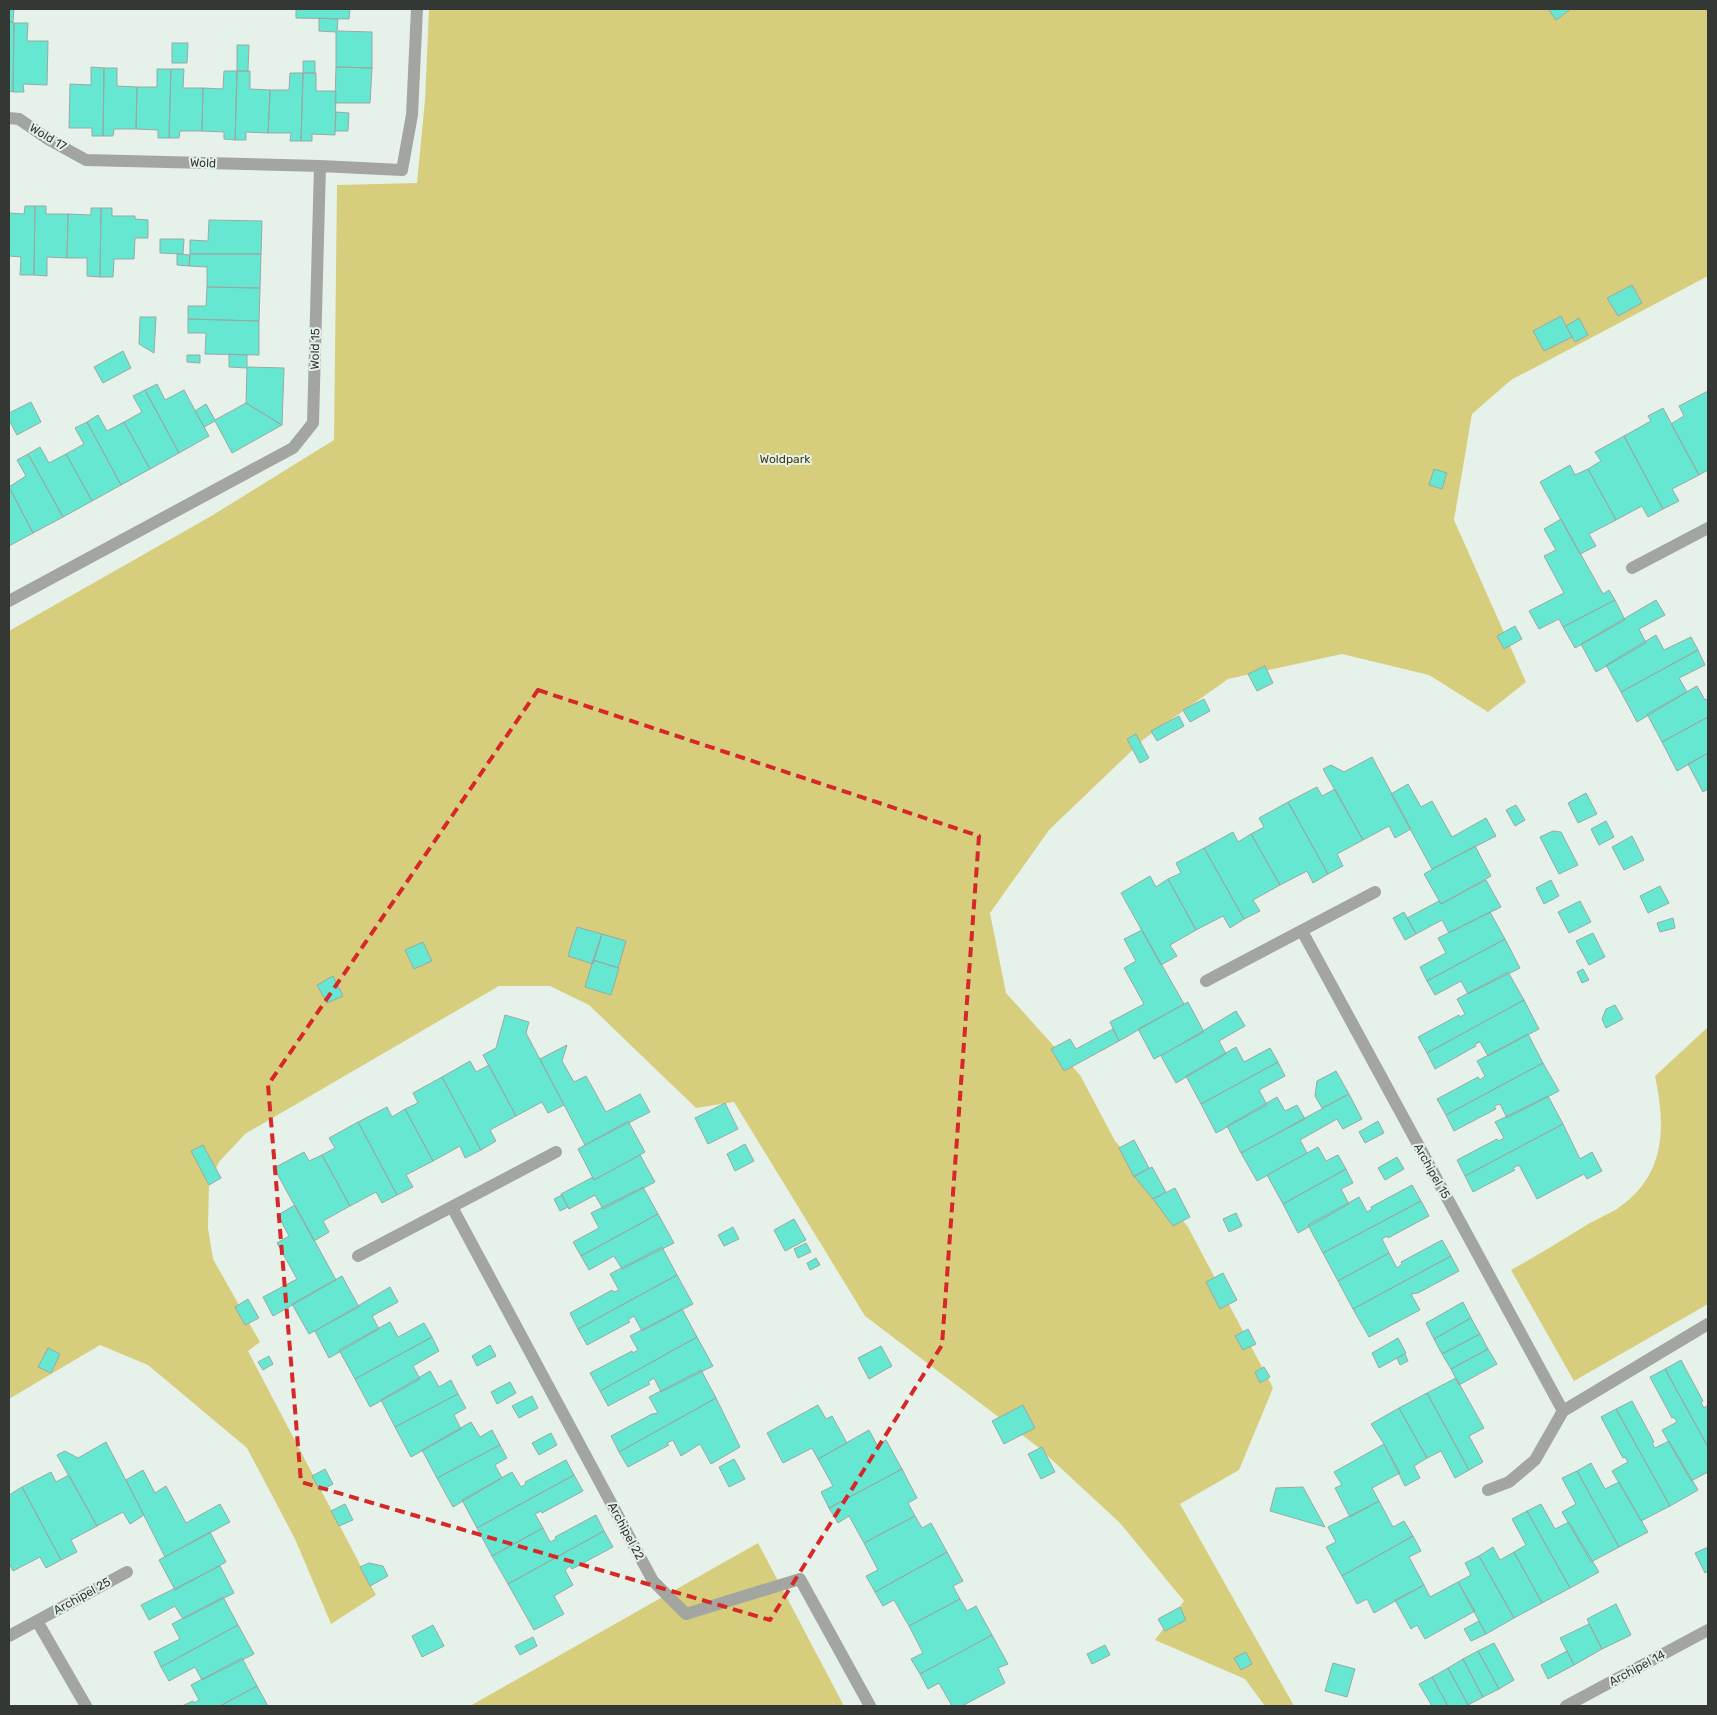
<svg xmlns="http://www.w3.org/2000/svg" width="1717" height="1715" font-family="Rubik,sans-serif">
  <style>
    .green { fill: #d7ce7d }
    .building { fill: #65e7d2; stroke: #99a9a5 }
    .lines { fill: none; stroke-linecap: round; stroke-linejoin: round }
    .minor { stroke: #a3a6a0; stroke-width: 12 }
    .marked { fill: none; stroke: #d62828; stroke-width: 4; stroke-dasharray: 10 6; stroke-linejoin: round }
    .labels { text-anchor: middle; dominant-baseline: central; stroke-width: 4; stroke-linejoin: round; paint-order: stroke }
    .street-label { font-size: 12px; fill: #333834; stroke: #e6f2e9 }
    .park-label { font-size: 12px; fill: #403b12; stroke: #e6f2e9 }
  </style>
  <rect width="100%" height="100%" fill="#e6f2e9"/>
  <path class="green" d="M429,9H1708V276L1511,380L1472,414L1454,520L1526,682L1488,712L1429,675L1342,654L1228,679L1144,739L1049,830L990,913L1006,993L1080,1075L1115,1141L1188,1227L1273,1388L1239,1470L1180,1504L1294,1706H1265L1245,1679L1155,1640L1184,1601L1120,1523L1038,1447L865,1316L734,1102L696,1108L589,1005L550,986H499L245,1134L219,1162L209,1184L208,1228L213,1259L260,1342L248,1351L376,1595L331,1624L295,1539L247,1448L148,1365L100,1345L9,1399V631L213,515L334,440L337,185L417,183L425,100Z
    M1708,1027V1304L1574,1381L1511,1270C1538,1255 1564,1239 1590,1223C1599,1218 1608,1214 1617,1209C1666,1176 1666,1127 1655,1076Z
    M758,1543L844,1706H470Z"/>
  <path class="building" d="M9,9H14L13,22H9Z
    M296,9H350L349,19L296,18Z
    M1548,9H1571L1556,20Z
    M319,18L338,19L337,31L372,32V68L336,67V32L319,31Z
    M9,22L14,23L13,92L9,91Z
    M14,23H28L27,41H48L47,85L23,84L24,92H13Z
    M172,43H188L187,63H172Z
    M237,45H249L248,71H237Z
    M303,61H315V73H303Z
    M91,67L104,68L103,136H92V128H69L70,84L91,85Z
    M336,67L372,68L370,103H335Z
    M104,68H117V86L137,87L136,129H114L113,136H103Z
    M157,69H171L169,138H158V130L136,129L137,87H157Z
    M171,69H184L183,88H203L202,131H180L179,138H169Z
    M224,71H237L235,140L224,139V132L202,131L203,88L223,89Z
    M237,71H250V89L270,90L268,133L246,132V140H235Z
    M290,73H303L301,141H290L291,133H268L270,90H289Z
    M303,73H316V91H336L335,135L312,134V141H301Z
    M336,112L349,113L348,131H335Z
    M25,206H35L34,275H20L21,257L9,256V213L24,214Z
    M35,206H46V214H68L67,258L47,257V276L34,275Z
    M91,208H101L100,277L87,276V258H67L68,214L91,215Z
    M101,208H112V216H135V219L148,220V238H135L134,259H114L113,277H100Z
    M209,220L262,221L261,254H190V240L208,241Z
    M160,239H184L183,254L160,253Z
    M177,254L190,255L189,266L177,265Z
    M190,254H261L260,288L207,287V267L189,266Z
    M1632,285L1642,303L1618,316L1607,298Z
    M207,287L260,288L259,321L188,319V306H206Z
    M1561,316L1572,337L1544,351L1533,331Z
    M140,317H156L154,353L139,344Z
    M1579,318L1588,335L1575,342L1566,326Z
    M188,319L259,321V355L205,354L206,333H188Z
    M123,351L131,368L103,383L94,367Z
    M229,354L247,355V367L284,368L282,425L246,403L247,368L229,367Z
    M187,355H200V363L187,362Z
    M157,384L165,400L184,390L209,436L179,453L145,390Z
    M145,390L179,453L150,469L124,422L142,412L133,396Z
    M1708,391V470L1699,475L1671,424L1684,416L1679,406Z
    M31,402L41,422L17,435L9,420V413Z
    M246,403L282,425L232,453L215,421L204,427L195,411L206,404L215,420Z
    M1663,408L1699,475L1672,489L1679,501L1663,509L1624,436L1651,421L1648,416Z
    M98,415L107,431L124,422L150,469L121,485L87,422Z
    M87,422L121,485L92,501L66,454L84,444L75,428Z
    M1624,436L1663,509L1648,517L1642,506L1616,520L1588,469L1601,461L1595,452Z
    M40,447L49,463L66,454L92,501L63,517L28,454Z
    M28,454L63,517L33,533L9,487L26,476L17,460Z
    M1570,465L1575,475L1588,469L1616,520L1589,534L1596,546L1580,554L1540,482Z
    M1434,469L1447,473L1442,489L1429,485Z
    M9,487L33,533L9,546Z
    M1561,519L1603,594L1609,590L1615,600L1563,627L1559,619L1539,629L1529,611L1564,593L1544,556L1556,550L1544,529Z
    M1615,600L1625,620L1575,648L1563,627Z
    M1656,600L1665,615L1639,629L1646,643L1596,672L1581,644Z
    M1515,626L1522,639L1504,649L1497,636Z
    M1656,635L1664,650L1691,637L1698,650L1621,692L1606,665Z
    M1698,650L1705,665L1679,678L1687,692L1637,722L1621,692Z
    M1265,666L1273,683L1257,691L1248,674Z
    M1697,686L1705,700L1708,699V717L1662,742L1647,714Z
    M1204,699L1210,711L1190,722L1183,710Z
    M1179,716L1184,726L1157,741L1151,731Z
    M1708,717V753L1677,771L1662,742Z
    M1136,734L1149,758L1140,763L1127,739Z
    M1708,753V789L1703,792L1688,764Z
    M1372,757L1411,829L1395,838L1389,826L1363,840L1323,769L1331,765L1344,772Z
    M1408,784L1421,807L1432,801L1452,837L1486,818L1496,836L1432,869L1391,794Z
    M1317,787L1322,796L1335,789L1363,840L1337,854L1343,866L1328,874L1288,802Z
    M1586,793L1597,814L1578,823L1568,803Z
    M1288,802L1328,874L1313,883L1307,871L1280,885L1251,834L1264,827L1259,818Z
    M1516,805L1525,820L1515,826L1506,810Z
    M1606,821L1614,837L1599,845L1591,829Z
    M1553,831L1561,832L1578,865L1559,874L1540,837Z
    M1233,832L1238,842L1251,834L1280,885L1253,900L1260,911L1244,919L1204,848Z
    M1632,836L1644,860L1624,870L1612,847Z
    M1475,846L1491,876L1441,904L1424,874Z
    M1204,848L1244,919L1230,928L1223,916L1196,930L1168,879L1181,873L1176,863Z
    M1150,876L1156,887L1168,879L1196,930L1170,945L1177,956L1161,965L1121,893Z
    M1486,880L1501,907L1449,933L1442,920L1416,934L1407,918L1439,901L1441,904Z
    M1551,880L1559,896L1544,904L1536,888Z
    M1660,886L1669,903L1648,913L1640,896Z
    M1580,901L1591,922L1569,933L1558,912Z
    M1404,912L1416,934L1405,940L1393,918Z
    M1490,912L1505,939L1427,981L1420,967L1446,953L1438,938Z
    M1673,918L1675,928L1660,932L1657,923Z
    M577,927L602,934L593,964L568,956Z
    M1142,930L1184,1004L1119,1041L1110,1022L1144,1004L1124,968L1136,961L1124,939Z
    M1593,933L1605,957L1589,965L1576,941Z
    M602,934L626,941L618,968L593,960Z
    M1505,939L1520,968L1468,994L1461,981L1435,995L1427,981Z
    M423,942L432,961L414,969L405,950Z
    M593,960L619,968L611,995L585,987Z
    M1583,969L1589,980L1582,983L1577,972Z
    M1508,972L1524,1000L1427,1053L1418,1037L1459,1015L1460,1017L1465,1014L1457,999Z
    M333,976L343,996L327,1003L317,985Z
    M1524,1000L1539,1029L1488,1056L1480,1042L1475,1044L1476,1046L1435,1069L1427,1053Z
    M1188,1002L1204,1032L1154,1059L1138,1029Z
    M1615,1005L1623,1019L1606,1028L1602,1019L1606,1009Z
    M1236,1011L1245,1026L1219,1041L1226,1054L1176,1083L1161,1056Z
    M505,1015L529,1022L526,1033L564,1105L548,1113L542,1102L516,1116L483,1055L496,1048Z
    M1113,1029L1119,1041L1064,1071L1051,1049L1070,1039L1076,1049Z
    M1528,1034L1543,1063L1446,1115L1437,1099L1478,1077L1480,1080L1485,1076L1477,1061Z
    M567,1045L562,1061L574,1082L586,1076L606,1112L640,1094L650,1112L585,1145L540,1059Z
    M1236,1047L1244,1062L1270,1048L1278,1062L1201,1104L1186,1076Z
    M470,1061L476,1072L489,1065L516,1116L490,1130L496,1141L481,1150L442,1077Z
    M1278,1062L1285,1076L1259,1090L1267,1105L1216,1133L1201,1104Z
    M1543,1063L1559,1091L1507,1118L1500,1104L1494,1106L1496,1109L1454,1131L1446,1115Z
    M1336,1071L1349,1094L1322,1108L1315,1096L1317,1081Z
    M442,1077L481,1150L465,1158L460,1146L433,1161L405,1109L418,1103L413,1093Z
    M1349,1094L1362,1119L1343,1129L1337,1119L1300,1140L1307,1153L1257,1181L1241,1153Z
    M1548,1096L1563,1124L1465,1176L1457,1160L1497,1139L1499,1141L1504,1138L1495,1122Z
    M1277,1097L1285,1111L1297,1105L1305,1119L1241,1153L1227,1126Z
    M725,1103L738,1129L708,1144L695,1118Z
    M387,1107L392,1117L405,1109L433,1161L406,1175L413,1187L397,1195L358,1122Z
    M628,1121L645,1152L594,1180L578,1149Z
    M1378,1121L1384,1133L1365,1143L1359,1132Z
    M358,1122L397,1195L382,1203L376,1192L350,1206L322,1155L335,1148L329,1138Z
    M1563,1124L1580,1159L1592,1152L1602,1171L1587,1179L1584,1174L1537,1199L1519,1165L1513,1168L1515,1170L1473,1192L1465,1176Z
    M1134,1140L1149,1168L1134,1177L1119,1148Z
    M745,1144L754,1161L735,1171L727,1154Z
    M203,1145L221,1178L209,1185L191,1151Z
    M1318,1147L1326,1161L1338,1155L1346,1169L1283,1204L1267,1175Z
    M304,1152L309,1161L322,1155L350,1206L323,1221L329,1232L314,1241L274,1168Z
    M640,1155L655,1182L603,1209L595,1195L569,1209L561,1194L593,1177L594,1180Z
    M1397,1157L1404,1169L1385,1180L1378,1168Z
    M1152,1167L1166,1192L1153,1199L1134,1176Z
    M1346,1169L1353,1183L1341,1189L1349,1204L1298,1233L1283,1204Z
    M1412,1185L1421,1201L1323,1253L1308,1225L1359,1197L1367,1212L1372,1209L1371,1207Z
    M643,1187L658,1214L581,1256L573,1242L599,1228L591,1213Z
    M1175,1188L1190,1217L1173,1226L1153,1199Z
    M562,1195L568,1207L560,1211L554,1199Z
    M1421,1201L1429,1216L1388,1238L1387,1236L1382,1239L1389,1253L1338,1281L1323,1253Z
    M295,1205L336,1280L273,1316L263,1297L297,1279L277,1243L289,1236L278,1215Z
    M1236,1213L1242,1226L1229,1232L1223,1219Z
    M658,1214L674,1243L622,1269L614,1256L589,1270L581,1256Z
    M794,1219L806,1240L785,1251L774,1230Z
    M733,1227L739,1239L724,1246L718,1235Z
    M1442,1240L1451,1256L1353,1309L1338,1281L1389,1253L1397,1268L1402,1264L1401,1262Z
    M806,1243L811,1252L798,1258L794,1249Z
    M662,1247L677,1275L578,1329L570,1313L612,1290L614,1292L619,1290L610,1274Z
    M1451,1256L1459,1271L1418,1293L1411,1294L1420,1310L1369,1337L1353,1309Z
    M816,1258L820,1265L810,1270L807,1263Z
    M1223,1273L1237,1300L1220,1309L1206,1282Z
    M677,1275L693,1304L642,1331L634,1316L628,1320L630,1322L587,1345L578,1329Z
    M342,1276L359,1307L309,1334L292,1304Z
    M390,1287L398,1302L372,1316L379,1329L329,1358L315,1331Z
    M248,1299L259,1318L245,1325L235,1307Z
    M1463,1302L1471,1318L1434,1339L1426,1323Z
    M682,1309L697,1337L600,1391L590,1373L632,1351L633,1353L638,1350L630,1336Z
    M1471,1318L1480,1334L1442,1354L1434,1339Z
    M390,1322L398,1337L424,1323L432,1337L355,1379L339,1350Z
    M1248,1329L1256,1344L1243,1350L1235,1336Z
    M1480,1334L1488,1349L1451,1369L1442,1354Z
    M432,1337L439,1351L413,1366L420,1379L370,1407L355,1379Z
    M697,1337L713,1366L661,1392L654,1378L648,1382L650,1384L608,1406L600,1391Z
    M1398,1338L1406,1353L1379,1368L1372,1353Z
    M490,1345L496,1356L477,1366L472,1356Z
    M881,1346L892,1366L869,1379L858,1358Z
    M48,1348L60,1354L51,1373L38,1367Z
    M1488,1349L1497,1364L1459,1385L1451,1369Z
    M1405,1354L1408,1361L1400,1365L1397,1358Z
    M269,1356L273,1364L263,1370L258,1362Z
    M1681,1360L1703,1401L1701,1403L1704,1408L1708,1405V1447L1665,1369Z
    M1264,1367L1270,1377L1260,1383L1255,1372Z
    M1665,1369L1708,1447V1472L1691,1481L1662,1430L1677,1422L1674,1417L1672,1418L1650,1377Z
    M701,1370L716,1398L619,1452L611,1436L652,1414L658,1413L649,1397Z
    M430,1371L439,1387L451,1380L458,1394L395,1427L381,1400Z
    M1456,1378L1484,1428L1469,1436L1483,1462L1469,1470L1427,1393Z
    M510,1382L516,1393L497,1404L491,1392Z
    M1427,1393L1469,1470L1455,1478L1441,1451L1427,1458L1399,1408Z
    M458,1394L466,1408L454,1415L461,1429L411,1457L395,1427Z
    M532,1396L538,1408L519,1418L512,1406Z
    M716,1398L740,1447L711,1464L700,1444L681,1456L673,1440L667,1443L669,1445L628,1467L619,1452Z
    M1632,1401L1654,1442L1652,1443L1655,1448L1669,1441L1698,1490L1670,1506L1616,1409Z
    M818,1405L826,1419L832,1416L847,1443L818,1459L812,1448L783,1463L767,1433Z
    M1023,1405L1035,1428L1004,1444L992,1421Z
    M1399,1408L1427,1458L1414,1466L1420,1478L1405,1486L1384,1444L1371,1424Z
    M1616,1409L1670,1506L1641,1521L1612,1471L1628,1462L1625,1457L1623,1458L1601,1417Z
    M471,1422L480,1437L492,1430L500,1445L437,1478L422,1450Z
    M869,1430L877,1445L886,1440L902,1469L829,1508L821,1492L833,1486L818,1459Z
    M551,1433L557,1445L539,1455L532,1443Z
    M106,1442L144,1515L130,1524L123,1512L97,1526L57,1455L65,1451L78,1458Z
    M1384,1444L1400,1473L1372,1488L1379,1501L1350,1517L1335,1488L1342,1485L1334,1472Z
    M500,1445L507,1458L495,1465L502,1478L453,1507L437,1478Z
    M1042,1447L1055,1472L1041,1479L1028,1454Z
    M734,1459L745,1479L729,1487L719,1467Z
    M566,1460L574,1475L477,1528L462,1500L512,1472L521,1487L526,1484L525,1482Z
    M1591,1463L1605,1489L1619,1482L1648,1532L1619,1547L1577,1471Z
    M325,1469L333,1484L320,1491L312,1476Z
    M902,1469L917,1498L908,1503L915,1516L864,1543L849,1516L838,1523L829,1508Z
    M143,1470L155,1493L166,1486L186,1523L220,1504L230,1522L165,1557L126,1480Z
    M1577,1471L1619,1547L1591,1562L1562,1512L1576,1504L1562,1478Z
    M51,1472L56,1482L69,1475L97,1526L71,1540L77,1552L61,1560L22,1487Z
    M574,1475L583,1491L542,1513L541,1511L535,1514L543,1528L492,1556L477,1528Z
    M22,1487L61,1560L46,1568L40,1557L13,1571L9,1563V1495Z
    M1303,1487L1325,1527L1270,1511L1276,1488Z
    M1379,1501L1393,1527L1404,1521L1413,1536L1342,1576L1326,1547L1336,1542L1328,1527Z
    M345,1504L353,1520L339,1526L331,1511Z
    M1541,1504L1555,1529L1569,1522L1599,1572L1570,1588L1527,1511Z
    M1527,1511L1570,1588L1542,1603L1514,1552L1526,1545L1512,1519Z
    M596,1515L604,1531L508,1584L492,1556L543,1528L550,1542L556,1539L555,1537Z
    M915,1516L922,1528L931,1523L947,1552L875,1592L866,1576L878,1570L864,1543Z
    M604,1531L613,1547L572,1569L570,1566L565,1570L573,1585L554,1596L564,1614L534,1630L508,1584Z
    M210,1532L226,1562L175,1590L159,1560Z
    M1413,1536L1421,1551L1409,1557L1424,1585L1374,1613L1367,1599L1357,1604L1342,1576Z
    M1493,1547L1500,1560L1514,1552L1542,1603L1514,1618L1479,1556Z
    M1708,1547V1571L1705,1573L1695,1553Z
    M947,1552L963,1581L953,1586L960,1599L909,1626L894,1600L883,1606L875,1592Z
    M1479,1556L1514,1618L1486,1634L1458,1582L1471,1575L1465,1563Z
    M369,1563L383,1566L388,1576L370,1586L360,1567Z
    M220,1566L234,1593L183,1619L175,1606L149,1620L141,1605Z
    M1458,1582L1475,1611L1425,1639L1417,1625L1411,1629L1395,1600L1424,1585L1430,1597Z
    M223,1597L238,1625L161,1667L154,1652L180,1639L172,1624Z
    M960,1599L967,1611L976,1606L992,1635L920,1674L911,1659L923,1653L909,1626Z
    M1616,1604L1631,1635L1602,1649L1587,1619Z
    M1180,1607L1186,1620L1165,1631L1158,1619Z
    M1479,1621L1486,1634L1471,1641L1464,1629Z
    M1589,1624L1602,1649L1574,1665L1560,1638Z
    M238,1625L254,1654L202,1680L195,1667L169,1681L161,1667Z
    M433,1625L444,1646L422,1657L412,1636Z
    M992,1635L1008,1664L998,1668L1005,1683L962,1706H952L939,1683L928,1689L920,1674Z
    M533,1637L537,1646L520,1655L515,1646Z
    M1494,1643L1514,1680L1499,1689L1478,1651Z
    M1105,1645L1110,1655L1092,1664L1087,1654Z
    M1478,1651L1499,1689L1483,1697L1463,1659Z
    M1567,1651L1574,1665L1548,1679L1541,1665Z
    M1246,1652L1252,1664L1241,1670L1234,1658Z
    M242,1658L257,1686L220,1706H182L193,1701L194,1703L199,1700L191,1685Z
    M1463,1659L1483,1697L1468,1705L1448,1668Z
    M1333,1663L1355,1669L1347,1697L1325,1691Z
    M1448,1668L1468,1705L1467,1706H1448L1432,1677Z
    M1432,1677L1448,1706H1432L1419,1684Z
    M257,1686L268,1706H220Z"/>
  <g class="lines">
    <path class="minor" d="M9,118L19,119L48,139L86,160L320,166
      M1632,568L1708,528
      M9,601L293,448L313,423L320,166L402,170L412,115L417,9
      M1302,931L1563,1411
      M1206,981L1375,892
      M452,1207L653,1581L686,1614L800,1579L870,1706
      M358,1256L556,1152
      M1488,1490L1509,1482L1535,1460L1563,1411L1708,1324
      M37,1621L86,1706
      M9,1636L127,1572
      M1566,1706L1708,1630"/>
  </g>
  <path class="marked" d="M538,690L979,836L942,1345L770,1620L301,1482L268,1085Z"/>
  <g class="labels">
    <g class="street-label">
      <text transform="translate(48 137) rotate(31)">Wold 17</text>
      <text transform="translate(203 163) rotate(2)">Wold</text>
      <text transform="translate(315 349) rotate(-89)">Wold 15</text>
      <text transform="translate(1432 1171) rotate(61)">Archipel 15</text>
      <text transform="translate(626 1531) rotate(62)">Archipel 22</text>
      <text transform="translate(82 1596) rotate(-29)">Archipel 25</text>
      <text transform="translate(1637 1668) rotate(-28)">Archipel 14</text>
    </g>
    <g class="park-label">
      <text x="785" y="459">Woldpark</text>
    </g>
  </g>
  <rect width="1717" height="1715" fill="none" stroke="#333834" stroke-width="20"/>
</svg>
